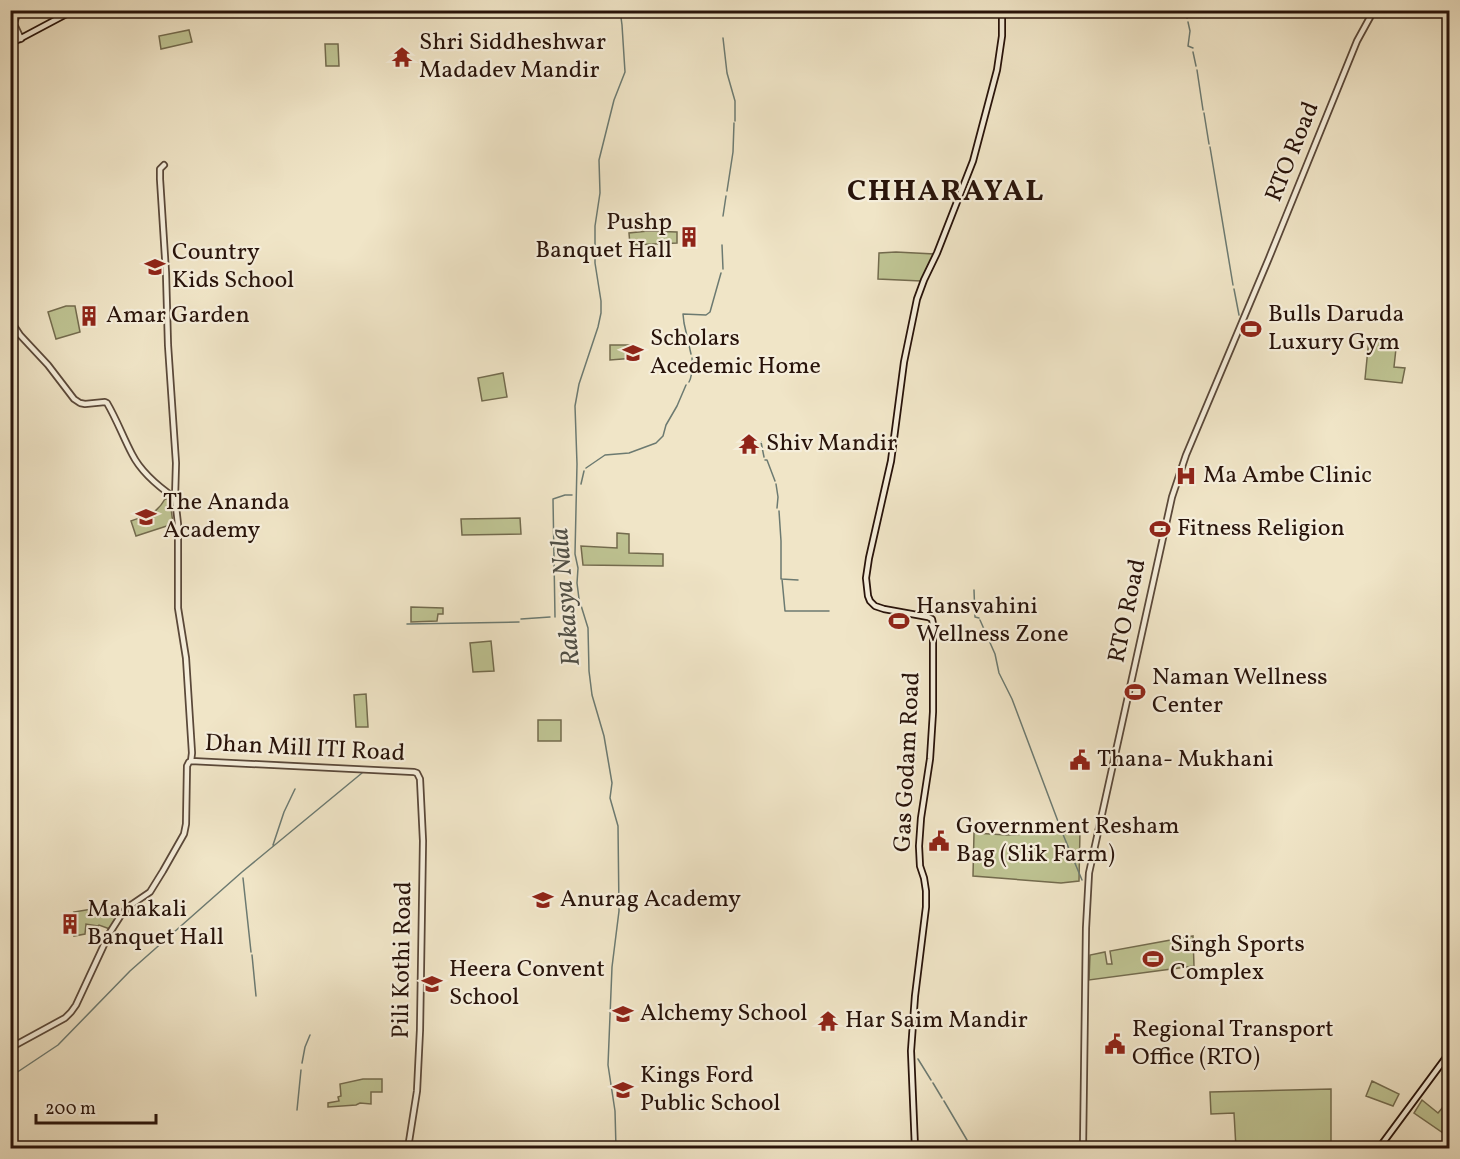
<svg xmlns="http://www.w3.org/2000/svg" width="1460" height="1159" font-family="Vollkorn,serif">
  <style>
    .green { fill: #bec392; stroke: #736b4e; stroke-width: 1.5 }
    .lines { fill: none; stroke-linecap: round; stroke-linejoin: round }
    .stream { stroke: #6c7a71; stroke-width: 1.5 }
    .tertiary-casing { stroke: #5a4839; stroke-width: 8 }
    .secondary-casing { stroke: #28130a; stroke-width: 8 }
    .tertiary { stroke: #f5eedb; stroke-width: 4.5 }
    .secondary { stroke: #f5eedb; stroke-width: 4.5 }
    .labels { text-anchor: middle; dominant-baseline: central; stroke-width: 4.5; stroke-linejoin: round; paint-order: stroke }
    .poi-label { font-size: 24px; fill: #28130a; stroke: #f5eedb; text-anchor: start }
    .street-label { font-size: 24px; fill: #28130a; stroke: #f5eedb }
    .water-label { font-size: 26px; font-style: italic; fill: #504f46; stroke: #f5eedb }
    .district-label { font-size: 30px; font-weight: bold; letter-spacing: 1.5px; fill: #28130a; stroke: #f5eedb }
  </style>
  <rect width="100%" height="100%" fill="#f0e5c7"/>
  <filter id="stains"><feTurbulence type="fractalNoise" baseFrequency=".00333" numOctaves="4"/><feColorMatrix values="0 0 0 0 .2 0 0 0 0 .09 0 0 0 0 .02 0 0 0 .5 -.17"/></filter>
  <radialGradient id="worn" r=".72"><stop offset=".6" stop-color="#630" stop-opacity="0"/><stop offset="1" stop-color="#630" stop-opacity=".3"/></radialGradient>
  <path class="green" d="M189,30L192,42L161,49L159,36Z
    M325,44H338L339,66H326Z
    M648,231L677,232V243L630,245L629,233Z
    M896,252L934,254L921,281L878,279L879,253Z
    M66,306H75L80,332L56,339L48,312Z
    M1369,338L1397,339L1394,367L1405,368L1402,383L1365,379Z
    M610,345H634L635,358L610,360Z
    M503,373L507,397L482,401L478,378Z
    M165,499L170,500L173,524L136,536L131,521C147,515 156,515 165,499Z
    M520,518L521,534L462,535L461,519Z
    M617,533L629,534V553L663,554V566L583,565L581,546L617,548Z
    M411,607L443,608V614H438L437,621L411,622Z
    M491,641L494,671L473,672L470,643Z
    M366,694L368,727H356L354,695Z
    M538,720H561V741H538Z
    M1080,831L1079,881L1061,883L973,876L974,833L1007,835Z
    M92,909L118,915L110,929L99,925L98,926L86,924L85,934L74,936V933L76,932V915L74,912Z
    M1193,936L1194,966L1089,980L1090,955L1105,952L1107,964H1112L1110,951Z
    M363,1079H382V1092H371V1104L360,1103L356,1105L328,1107V1103L339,1101L338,1097L341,1096L340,1084Z
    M1372,1081L1399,1094L1393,1106L1366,1096Z
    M1331,1089V1148H1236L1234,1113L1211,1114L1210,1092Z
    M1422,1100L1438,1113L1448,1101L1449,1102V1137L1414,1113Z"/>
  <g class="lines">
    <path class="stream" d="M1186,10L1187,18
      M1188,22L1190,31L1188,46L1193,48
      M723,38L727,73L735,101V121
      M1193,52L1196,66
      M1197,70L1203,110
      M1204,113L1209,144
      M1210,147L1233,285
      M727,191L733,152L734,123
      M723,216L726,196
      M722,245L723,269
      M1234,289L1239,315
      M691,354L684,323L683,314L706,315L710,312L721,273
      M689,382C693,375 692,366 692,358
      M761,442L764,457
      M765,460H767L775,481
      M586,468L605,455L629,453L656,443L663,436L666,425L677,406L686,385
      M581,484L584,471
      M776,484L778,497L777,508
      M779,511L781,541V579L798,580
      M782,579L785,611H829
      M974,590L975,617L979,618
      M555,617L553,499L565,495H572
      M521,619L550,617
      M980,620L995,654L999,673L1012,699L1062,832L1082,880
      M407,624L519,622
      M273,845L284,812L295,789
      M243,878L251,952
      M252,955L256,996
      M918,1059L931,1080
      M302,1063L305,1047L310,1035
      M10,1077L58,1045L130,971L242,872L362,773
      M933,1083L942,1098
      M944,1101L967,1140
      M297,1110L301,1070
      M969,1144L972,1148
      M616,1148L615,1111L608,1065L612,967L619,911L618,826L610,798L612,783L604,736L592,695L589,671L588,628L579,599L577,583L578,568L575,554L577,464L575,406L579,384L598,327L601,313V301L595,263V226L600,193L599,160L614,100L625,72L622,25L620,10"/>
    <g class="tertiary-casing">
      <path id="tertiary" d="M18,10L14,24L21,39
        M164,165L160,169V179L166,273L168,345L176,463L175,498L178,524V608L186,658L192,753L191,761
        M10,320L20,335L48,365L74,399L80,403L85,404L105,402L107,403C117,420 123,437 132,454C141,472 159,487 175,498
        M10,1048L65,1018L71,1012L76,1005L109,934L121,915L128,907L150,892L163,871L184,834L186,824L187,766L189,762L191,761L414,772L417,773L420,779L423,841L420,1030L417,1091L408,1148
        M1083,1148L1086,928L1089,873L1172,497L1186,455L1269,258L1357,41L1374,10"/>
    </g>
    <g class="secondary-casing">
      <path id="secondary" d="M10,44L74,10
        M915,1148L911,1051L915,996L926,907V891L924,878L920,866L919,846L921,818L930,759L933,712V624L932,619L928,617L884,609L875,606L870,601L868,596L866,578L869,558L891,461L904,362L917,299L924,280L937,253L973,161L997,70L1002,36V10
        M1379,1148L1450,1052"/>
    </g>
    <use href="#tertiary" class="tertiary"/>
    <use href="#secondary" class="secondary"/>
  </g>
  <defs>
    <g id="temple-bare" transform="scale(1.62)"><path d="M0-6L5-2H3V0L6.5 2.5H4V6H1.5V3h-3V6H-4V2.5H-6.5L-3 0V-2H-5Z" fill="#8f2418" stroke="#f5eedb" stroke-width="2.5" paint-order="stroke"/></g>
    <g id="building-bare" transform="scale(1.62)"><path d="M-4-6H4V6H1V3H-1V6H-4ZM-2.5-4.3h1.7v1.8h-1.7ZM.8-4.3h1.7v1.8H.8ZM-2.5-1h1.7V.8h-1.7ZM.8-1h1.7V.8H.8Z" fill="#8f2418" stroke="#f5eedb" stroke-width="2.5" paint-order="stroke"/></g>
    <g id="school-bare" transform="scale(1.62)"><path d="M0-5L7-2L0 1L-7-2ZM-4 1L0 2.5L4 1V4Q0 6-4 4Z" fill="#8f2418" stroke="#f5eedb" stroke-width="2.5" paint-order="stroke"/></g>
    <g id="stadium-bare" transform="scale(1.62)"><path d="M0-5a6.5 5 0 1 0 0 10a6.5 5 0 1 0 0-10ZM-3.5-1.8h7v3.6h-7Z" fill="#8f2418" stroke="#f5eedb" stroke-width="2.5" paint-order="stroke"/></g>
    <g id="hospital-bare" transform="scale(1.62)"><path d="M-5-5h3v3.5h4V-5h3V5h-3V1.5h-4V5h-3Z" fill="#8f2418" stroke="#f5eedb" stroke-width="2.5" paint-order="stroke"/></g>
    <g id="civic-bare" transform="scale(1.62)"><path d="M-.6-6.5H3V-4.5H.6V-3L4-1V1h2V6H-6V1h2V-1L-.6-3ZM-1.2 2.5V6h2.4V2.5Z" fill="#8f2418" stroke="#f5eedb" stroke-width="2.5" paint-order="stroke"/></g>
  </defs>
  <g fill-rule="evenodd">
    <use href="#temple-bare" x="402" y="57"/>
    <use href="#building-bare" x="689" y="237"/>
    <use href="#school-bare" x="155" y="267"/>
    <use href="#building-bare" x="89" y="316"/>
    <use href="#stadium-bare" x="1251" y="329"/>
    <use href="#school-bare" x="633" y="353"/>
    <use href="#temple-bare" x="749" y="444"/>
    <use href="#hospital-bare" x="1186" y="476"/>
    <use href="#school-bare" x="146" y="517"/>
    <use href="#stadium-bare" x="1160" y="529"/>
    <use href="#stadium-bare" x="899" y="621"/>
    <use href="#stadium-bare" x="1135" y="692"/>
    <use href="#civic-bare" x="1080" y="760"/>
    <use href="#civic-bare" x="939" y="841"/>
    <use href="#school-bare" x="543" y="900"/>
    <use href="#building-bare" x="70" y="924"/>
    <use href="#stadium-bare" x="1153" y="959"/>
    <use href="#school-bare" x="432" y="984"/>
    <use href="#school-bare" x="623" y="1014"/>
    <use href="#temple-bare" x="828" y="1021"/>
    <use href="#civic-bare" x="1115" y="1044"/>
    <use href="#school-bare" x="623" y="1090"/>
  </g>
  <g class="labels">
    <g class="poi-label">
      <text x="419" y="43">Shri Siddheshwar<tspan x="419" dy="28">Madadev Mandir</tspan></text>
      <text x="672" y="223" text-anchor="end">Pushp<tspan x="672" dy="28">Banquet Hall</tspan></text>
      <text x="172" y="253">Country<tspan x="172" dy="28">Kids School</tspan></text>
      <text x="1268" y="315">Bulls Daruda<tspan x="1268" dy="28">Luxury Gym</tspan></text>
      <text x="106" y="316">Amar Garden</text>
      <text x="650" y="339">Scholars<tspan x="650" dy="28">Acedemic Home</tspan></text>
      <text x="766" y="444">Shiv Mandir</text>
      <text x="1203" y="476">Ma Ambe Clinic</text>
      <text x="163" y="503">The Ananda<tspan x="163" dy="28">Academy</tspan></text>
      <text x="1177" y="529">Fitness Religion</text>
      <text x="916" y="607">Hansvahini<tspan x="916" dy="28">Wellness Zone</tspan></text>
      <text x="1152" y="678">Naman Wellness<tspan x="1152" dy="28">Center</tspan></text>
      <text x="1097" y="760">Thana- Mukhani</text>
      <text x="956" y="827">Government Resham<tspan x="956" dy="28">Bag (Slik Farm)</tspan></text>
      <text x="560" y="900">Anurag Academy</text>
      <text x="87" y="910">Mahakali<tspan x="87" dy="28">Banquet Hall</tspan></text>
      <text x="1170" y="945">Singh Sports<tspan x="1170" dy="28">Complex</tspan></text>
      <text x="449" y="970">Heera Convent<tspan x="449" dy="28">School</tspan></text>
      <text x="640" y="1014">Alchemy School</text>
      <text x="845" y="1021">Har Saim Mandir</text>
      <text x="1132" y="1030">Regional Transport<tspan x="1132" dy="28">Office (RTO)</tspan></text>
      <text x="640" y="1076">Kings Ford<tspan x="640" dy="28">Public School</tspan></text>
    </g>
    <g class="street-label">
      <text transform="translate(1293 152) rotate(-68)">RTO Road</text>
      <text transform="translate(1128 611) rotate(-78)">RTO Road</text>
      <text transform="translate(305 749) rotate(3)">Dhan Mill ITI Road</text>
      <text transform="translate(908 762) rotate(-87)">Gas Godam Road</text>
      <text transform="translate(403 960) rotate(-89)">Pili Kothi Road</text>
    </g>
    <g class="water-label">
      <text transform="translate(566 597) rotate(-95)">Rakasya Nala</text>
    </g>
    <g class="district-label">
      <text x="946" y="192">CHHARAYAL</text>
    </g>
  </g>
  <rect width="1460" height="1159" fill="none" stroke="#f0e5c7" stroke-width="36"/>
  <rect x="12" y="12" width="1436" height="1135" fill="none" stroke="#28130a" stroke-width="3"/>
  <rect x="18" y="18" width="1424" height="1123" fill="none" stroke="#28130a" stroke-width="1.5"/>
  <path d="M36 1114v9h120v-9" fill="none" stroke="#28130a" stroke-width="3"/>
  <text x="45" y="1114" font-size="18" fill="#28130a" stroke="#f5eedb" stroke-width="4.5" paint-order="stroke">200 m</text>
  <rect width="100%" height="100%" filter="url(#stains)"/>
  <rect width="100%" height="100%" fill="url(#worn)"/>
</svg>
